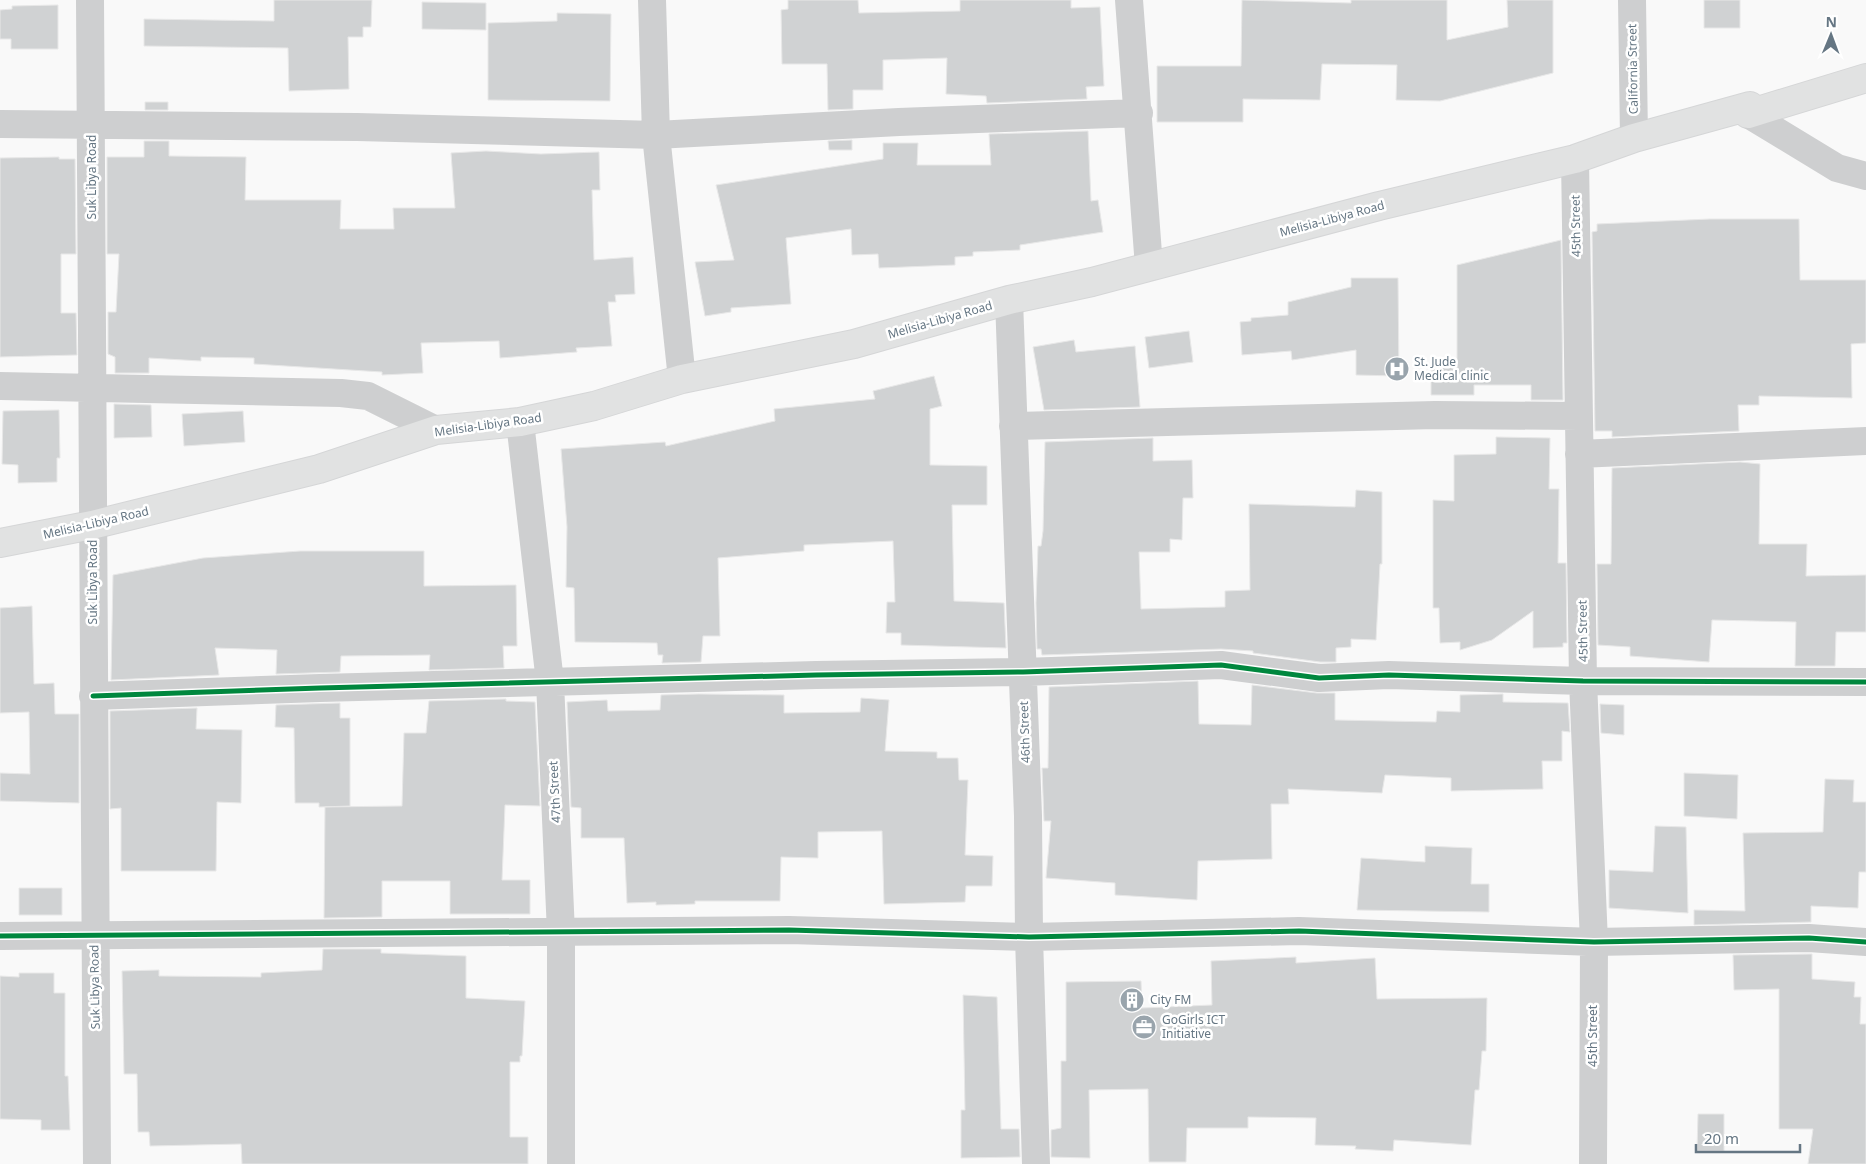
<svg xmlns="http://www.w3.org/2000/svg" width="1866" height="1164" font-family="'Noto Sans',sans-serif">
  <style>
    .building { fill: #d0d2d3; stroke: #e8e8e8 }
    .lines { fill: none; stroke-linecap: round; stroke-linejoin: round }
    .major-casing { stroke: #d5d6d7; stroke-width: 30 }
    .minor { stroke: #cecfd0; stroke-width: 28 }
    .major { stroke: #e1e2e2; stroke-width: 28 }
    .cycleway-casing { stroke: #fff; stroke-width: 8 }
    .cycleway { stroke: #00873e; stroke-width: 5 }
    .labels { text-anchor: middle; stroke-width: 5; stroke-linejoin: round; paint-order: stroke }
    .street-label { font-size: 12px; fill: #657683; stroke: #fff }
    .poi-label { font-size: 12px; fill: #657683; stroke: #fff; text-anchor: start }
  </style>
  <rect width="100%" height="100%" fill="#f9f9f9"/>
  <path class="building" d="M274 0H372L371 27H363V37H348L349 89 289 91 288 48 144 46V19L274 21Z
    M788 0H858L859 13 960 11V0H1071V8L1100 7 1104 86 1086 87 1087 99 987 103 986 96 946 94 947 58 883 60V90H853V109L828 110 827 64H782L781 10 788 9Z
    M1242 0 1351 3V0H1447V40L1508 27 1507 0H1553V73L1440 101 1396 100 1397 65 1322 64 1320 100 1243 99V122H1157V66H1241Z
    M1704 0H1740V28H1704Z
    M422 2 486 3V30L422 29Z
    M58 5V49H11V39H0V10L12 9V6Z
    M557 13 611 14 610 101 488 100V23L557 21Z
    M145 102H168V110H145Z
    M1088 131 1091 201 1098 200 1103 232 1020 245V250L973 252V256L955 257V265L879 268 878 254 852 255 851 229 786 238 791 304 731 308V312L705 316 695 262 734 260 716 185 883 159V143H918L917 165H991L989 134Z
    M852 140V150H829L828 141Z
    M144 141H169V156L246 157 245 200H341L340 229H394L393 208H455L451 153 486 151 541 154 599 152 600 190H592L594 260 633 257 635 294 615 295 616 302H608L612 346 576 348 577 352 500 358 499 341 421 343 423 373 382 375V372L254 364V358L201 357V361L149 358V373H115V357L108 354V312H116L119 254H107V157H144Z
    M59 157V159H75L76 254H61V313H76L77 355 0 357V158Z
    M1710 219H1799L1800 280H1866V343L1851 344 1852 398 1759 396V405H1738L1739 431 1612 437V431H1595L1592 232 1597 231V224Z
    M1561 240 1563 400H1531V385H1474V395H1431V364H1457V265Z
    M1351 278H1398L1399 376 1356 375V350L1292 360 1291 351 1242 355 1240 322 1251 321V318L1288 315V302L1351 287Z
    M1189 331 1193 362 1149 368 1145 337Z
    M1074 340 1076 352 1135 346 1140 407 1044 410 1033 347Z
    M934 376 942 406 930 409V465L987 466V505H952L954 601 1004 603 1006 648 901 645V633H886L887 602H895L893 541 804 545V551L718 558 720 636H703L701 662 662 663 663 655H658L657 643 575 642 574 588 566 587 567 527 561 449 665 442 666 446 775 421 774 409 875 399 873 391Z
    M114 404 151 405 152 437 114 438Z
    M59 410 60 458H57V482L18 483V465L2 464 3 411Z
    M243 411 245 442 184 446 182 414Z
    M1496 437 1550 438 1549 489H1559L1558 563H1566L1567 643H1563V647L1533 648V611L1492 640 1460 650V642L1440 643 1439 608H1433V500L1454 501V455L1496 454Z
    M1153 438V461L1192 460 1193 498H1183L1182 540 1170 539V552H1139L1141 609 1225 607V591L1250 590 1249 504 1355 507 1356 490 1382 492V564H1380L1376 640 1351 639V647L1336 648V662H1320L1253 653V651L1221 649 1042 655 1041 649H1037L1036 603 1038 546H1041L1043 531 1045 442Z
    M1740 462 1760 464 1759 544H1807L1806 576 1866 575V632H1836L1835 666H1795L1796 622 1712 620 1709 662 1630 656V647L1598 645 1597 564H1611L1612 468Z
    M300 551H424V586L516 585 517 646H503L504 668 429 670 430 655 341 656 340 672 276 674 277 650 215 648 219 675 111 680 113 575 203 558Z
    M32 606 34 684 54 683 55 714H79V803L0 801V773L30 774 29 712 0 713V608Z
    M1198 681 1199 724 1251 725 1252 685 1317 693H1335V720L1436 722 1437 711 1460 712V695L1503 694V702L1568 703 1570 732 1562 731V761H1542L1543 789 1451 791V778L1385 775 1382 793 1288 789 1289 804H1271L1272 859 1198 861 1197 900 1115 895V883L1046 878 1051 821H1044L1042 768H1048L1049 687Z
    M699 694 784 695V713L860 712 861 698 889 700 885 751 937 752V758H958L959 780H968L965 855 993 856 992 886H966L965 902 884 904 882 831 818 832V858L781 857 780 901H695V904L656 905V902L627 903 624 838H581V808L571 807 567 702 607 700 608 711 660 710 661 695Z
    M506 699V701L535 702 540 806 505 805 502 880H530V914H450V881H382V917L324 918 325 807 402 806 404 733H426L429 701Z
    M340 703V718H350V806L319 807V803H295L294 728 275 727 276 705Z
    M1600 704 1624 705V735L1601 733Z
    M197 708 196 729 242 730 241 803 217 802 216 871H121V808L110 809V711Z
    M1684 773 1738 775 1737 819 1684 816Z
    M1825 779 1854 780 1853 802H1866V872H1859L1858 908 1811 906V922L1694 925V910L1745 911 1743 833 1823 832Z
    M1655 826 1686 827 1688 913 1609 908V870L1653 872Z
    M1425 846 1472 848 1471 884H1489V912L1357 910 1361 858 1425 862Z
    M19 888H62V915H19Z
    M323 949H381V953L466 956V998L525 1001 522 1056H520V1062H510V1137H528V1164H242L241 1144 150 1146 149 1132H138L137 1074H124L122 971 159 970V976L261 977V973L322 970Z
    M1812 954V979L1855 982 1854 997H1861L1860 1024H1866V1164H1808L1813 1129H1779V989L1734 990 1733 955Z
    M1296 957V963L1375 958 1377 999 1487 998 1486 1051H1482L1479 1090H1475L1471 1145 1394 1140 1393 1151 1355 1149 1356 1146 1315 1145 1316 1118 1248 1117V1128H1187L1186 1162H1149L1148 1089 1089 1090 1090 1158 1051 1157V1130L1061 1128V1061H1066V982L1141 981 1142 1008 1212 1005 1211 961Z
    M19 973H54V993H65V1076H68L70 1130H41V1120L0 1119V976L19 977Z
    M963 995 997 997 1001 1129H1019L1020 1157 961 1158V1110H965Z
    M1698 1114H1724V1151H1697Z"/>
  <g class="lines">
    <defs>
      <path id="major" d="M0 543 92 525 319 469 436 430 520 422 594 406 682 379 854 344 1009 300 1092 282 1379 206 1575 159 1634 138 1750 106 1748 114 1866 78"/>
    </defs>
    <use href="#major" class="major-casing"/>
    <path class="minor" d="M90 0 97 1164
      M652 0 656 135 682 379
      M1129 0 1149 267
      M1632 0 1634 138
      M1748 114 1837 168 1866 176
      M0 124 357 127 656 135 899 122 1139 113
      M1575 159 1583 681 1594 942 1593 1164
      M1009 300 1028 816 1029 937 1036 1164
      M0 386 341 393 368 396 436 430
      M520 422 550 682 561 933V1164
      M1013 426 1435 415 1579 416
      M1579 454 1866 441
      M93 696 320 688 816 675 1023 672 1221 665 1319 678 1389 675 1583 681 1866 682
      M0 936 789 930 1029 937 1299 931 1594 942 1809 938 1866 942"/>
    <use href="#major" class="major"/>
    <defs>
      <path id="cycleway" d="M93 696 320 688 816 675 1023 672 1221 665 1319 678 1389 675 1583 681 1866 682
        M0 936 789 930 1029 937 1299 931 1594 942 1809 938 1866 942"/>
    </defs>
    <use href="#cycleway" class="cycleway-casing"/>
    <use href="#cycleway" class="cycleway"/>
  </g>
  <defs>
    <symbol id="hospital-disc" viewBox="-11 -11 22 22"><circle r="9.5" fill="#99a4ac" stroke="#fff"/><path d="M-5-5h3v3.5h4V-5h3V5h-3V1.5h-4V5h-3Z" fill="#fff"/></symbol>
    <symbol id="building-disc" viewBox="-11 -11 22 22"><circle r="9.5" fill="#99a4ac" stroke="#fff"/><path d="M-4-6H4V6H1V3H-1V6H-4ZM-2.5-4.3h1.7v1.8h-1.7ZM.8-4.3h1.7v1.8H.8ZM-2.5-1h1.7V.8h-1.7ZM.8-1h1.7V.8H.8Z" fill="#fff"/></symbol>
    <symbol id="office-disc" viewBox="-11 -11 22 22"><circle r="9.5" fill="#99a4ac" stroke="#fff"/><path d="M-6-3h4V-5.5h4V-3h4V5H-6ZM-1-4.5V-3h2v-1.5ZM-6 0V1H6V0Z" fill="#fff"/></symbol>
  </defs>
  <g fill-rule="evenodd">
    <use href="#hospital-disc" x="1383" y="355" width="28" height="28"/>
    <use href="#building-disc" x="1118" y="986" width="28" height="28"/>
    <use href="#office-disc" x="1130" y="1013" width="28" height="28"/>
  </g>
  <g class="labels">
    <g class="street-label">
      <text transform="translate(1633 69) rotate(-91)" y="4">California Street</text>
      <text transform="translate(92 177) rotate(-90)" y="4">Suk Libya Road</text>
      <text transform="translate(1332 219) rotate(-15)" y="4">Melisia-Libiya Road</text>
      <text transform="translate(1576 226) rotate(-91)" y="4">45th Street</text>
      <text transform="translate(940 320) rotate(-16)" y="4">Melisia-Libiya Road</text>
      <text transform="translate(488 425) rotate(-8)" y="4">Melisia-Libiya Road</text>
      <text transform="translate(96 523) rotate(-13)" y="4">Melisia-Libiya Road</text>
      <text transform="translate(93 582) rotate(-90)" y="4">Suk Libya Road</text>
      <text transform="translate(1583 631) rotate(-91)" y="4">45th Street</text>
      <text transform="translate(1025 732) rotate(-92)" y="4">46th Street</text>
      <text transform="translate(555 792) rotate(-93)" y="4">47th Street</text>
      <text transform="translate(95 987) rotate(-91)" y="4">Suk Libya Road</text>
      <text transform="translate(1593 1036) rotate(-90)" y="4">45th Street</text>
    </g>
    <g class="poi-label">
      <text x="1414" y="366">St. Jude<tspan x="1414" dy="14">Medical clinic</tspan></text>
      <text x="1150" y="1004">City FM</text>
      <text x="1162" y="1024">GoGirls ICT<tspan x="1162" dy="14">Initiative</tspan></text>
    </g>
  </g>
  <g transform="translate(1831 35) rotate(1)" stroke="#ffffff" stroke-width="4" paint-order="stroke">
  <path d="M0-4L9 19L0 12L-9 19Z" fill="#657683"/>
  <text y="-8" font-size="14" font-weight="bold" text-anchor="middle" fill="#657683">N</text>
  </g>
  <path d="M1696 1144v8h104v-8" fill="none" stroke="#657683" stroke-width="2.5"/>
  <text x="1704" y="1144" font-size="15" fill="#657683" stroke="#ffffff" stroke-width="4" paint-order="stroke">20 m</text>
</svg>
